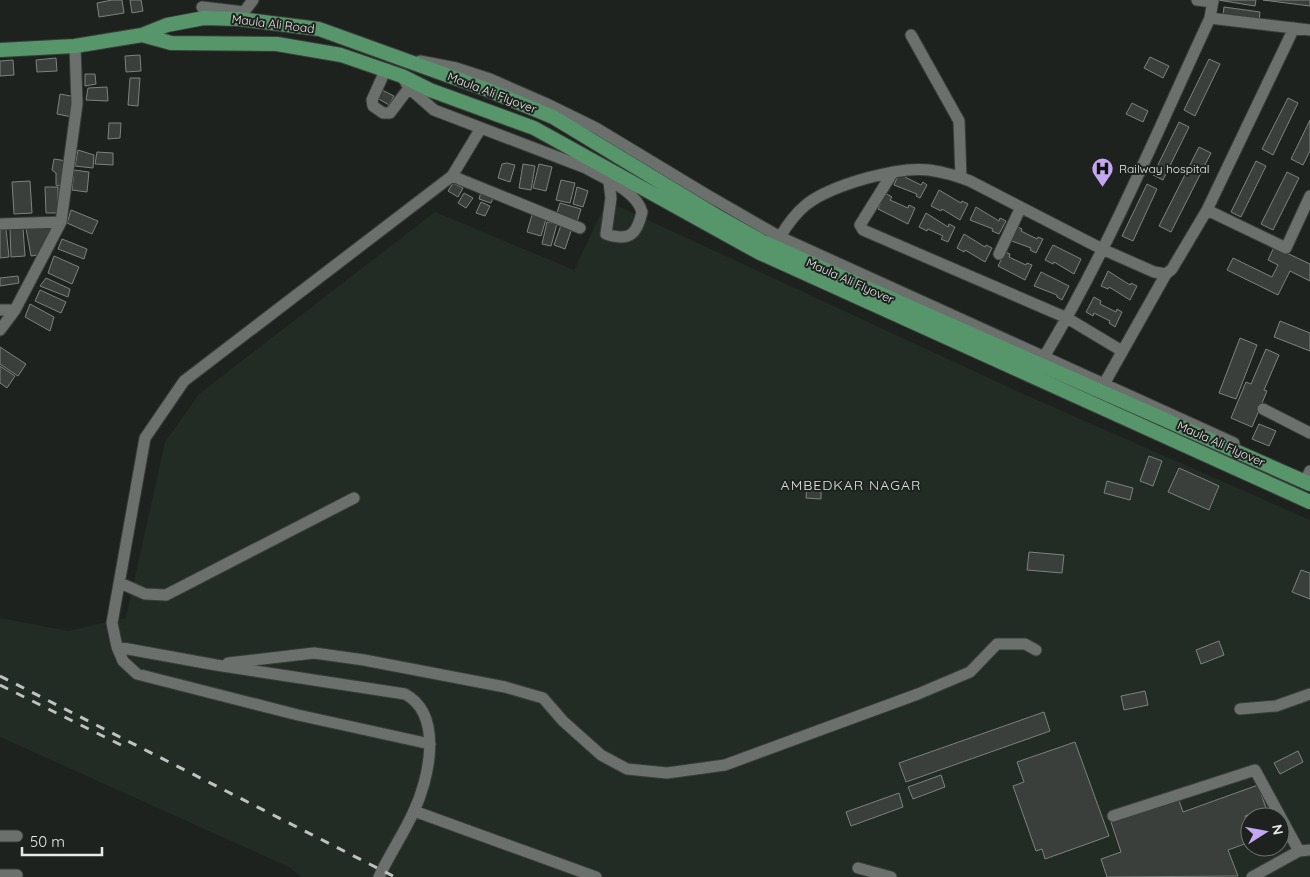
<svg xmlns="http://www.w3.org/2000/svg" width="1310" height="877" font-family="Quicksand,sans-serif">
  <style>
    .built { fill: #222c24; fill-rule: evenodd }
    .building { fill: #3a3f3b; stroke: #7c827d }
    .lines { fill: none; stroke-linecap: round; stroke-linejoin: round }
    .minor-casing { stroke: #393d3a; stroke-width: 13 }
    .major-casing { stroke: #393d3a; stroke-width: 16 }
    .minor { stroke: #6b706c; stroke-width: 11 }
    .major { stroke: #57956b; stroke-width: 14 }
    .rail { stroke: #bfc2c0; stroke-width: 3; stroke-dasharray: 9 9; stroke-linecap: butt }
    .labels { text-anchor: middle; stroke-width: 4; stroke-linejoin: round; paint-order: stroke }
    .street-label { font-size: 12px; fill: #e7eae8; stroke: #1e221f }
    .poi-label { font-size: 12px; fill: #e7eae8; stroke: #1e221f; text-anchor: start }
    .neighbourhood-label { font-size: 14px; letter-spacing: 1px; fill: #dde3de; stroke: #1e221f }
  </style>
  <rect width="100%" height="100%" fill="#1e221f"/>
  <path class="built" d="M607 201 1021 393 1310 520V877H301L289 867 0 737V618L68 631 126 618 165 442 199 394 435 212 574 270ZM1250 817H1280V847H1250Z"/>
  <path class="building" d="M112 0H122L124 13 99 17 97 3Z
    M130 0H141L143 11 132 13Z
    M1218 0H1256L1255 6Z
    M1263 0H1310V6Z
    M1224 7 1260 12 1259 21 1223 16Z
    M140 55 141 71 126 72 125 56Z
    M1150 57 1169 66 1163 78 1144 68Z
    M56 58 57 71 37 72 36 60Z
    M1209 59 1220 64 1195 116 1184 110Z
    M13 60 14 75 0 76V61Z
    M85 74H95L96 84 85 86Z
    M130 78H140L138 106 128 105Z
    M107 87 108 101 86 100 88 88Z
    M382 90 394 96 389 105 377 98Z
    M60 94 76 97 72 117 57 114Z
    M1288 98 1298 103 1273 155 1262 149Z
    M1132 103 1148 111 1143 122 1126 114Z
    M1310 120V151L1303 165 1291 159Z
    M1179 122 1189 127 1163 180 1153 175Z
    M109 123H121L120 138 108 139Z
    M1199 147 1211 153 1171 232 1159 226Z
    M78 150 94 155 93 168 75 166Z
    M97 152 113 153V165L95 164Z
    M54 159 67 161 60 186 56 185V173L52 170Z
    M1256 161 1266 166 1241 217 1231 212Z
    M507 163 515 165 510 182 498 178 502 164Z
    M523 164 535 166 531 190 519 188Z
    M539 164 552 167 546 191 533 188Z
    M74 170 89 172 87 192 72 190Z
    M900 171 906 174 905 177 921 185 923 182 927 185 920 198 916 196 917 194 894 185Z
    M1287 172 1299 178 1273 230 1261 224Z
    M561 180 575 183 570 203 556 200Z
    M30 181 32 213 14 214 12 182Z
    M453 183 463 188 458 197 448 191Z
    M1147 184 1157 189 1133 241 1122 236Z
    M45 187H58V213H46Z
    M577 187 588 191 583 207 573 204Z
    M939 190 961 203 962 201 968 204 960 220 942 209 941 211 931 206Z
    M481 192 494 196 491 203 479 199Z
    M464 193 473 198 466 208 458 203Z
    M885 193 892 197 890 200 908 208 909 205 915 208 908 224 878 209Z
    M481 202 490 206 485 216 476 213Z
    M560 203 581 209 577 222 556 216Z
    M976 207 999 221 1000 218 1006 221 999 234 992 231 993 229 970 220Z
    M71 210 98 221 92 234 67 223Z
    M926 213 948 227 949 224 955 227 948 242 941 239 943 236 928 229 927 231 919 227Z
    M532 215 546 219 541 236 527 232Z
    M547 222 557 224 551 246 542 244Z
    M561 225 572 228 565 249 554 245Z
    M1016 226 1022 229 1021 231 1037 239 1038 237 1043 239 1036 253 1030 250 1031 248 1009 240Z
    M53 227 38 255 31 256 26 228Z
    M23 228 25 256 11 257 10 229Z
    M6 229 9 257 0 258V230Z
    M964 234 985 247 986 245 992 248 985 262 965 250 964 252 957 248Z
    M62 239 87 249 84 259 58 249Z
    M1053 245 1081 259 1074 274 1054 262 1053 264 1045 260Z
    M1274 247 1310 264V281L1290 271 1278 295 1227 270 1233 258 1272 277 1278 265 1268 260Z
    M1005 252 1010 254 1009 257 1026 265 1027 263 1032 265 1025 280 998 266Z
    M54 256 79 267 72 284 48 273Z
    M1108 271 1130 285 1131 283 1137 286 1130 300 1109 287 1108 289 1101 286Z
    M1041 272 1069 286 1062 300 1057 297V295L1034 286Z
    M18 276 19 283 0 286V278Z
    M46 278 70 289 68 297 40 286Z
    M40 290 66 302 61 313 35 301Z
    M1094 297 1101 301 1100 304 1116 312 1117 309 1122 312 1115 327 1109 323 1110 321 1094 313 1093 316 1086 312Z
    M30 304 54 317 50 331 25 317Z
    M1280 321 1310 333V351L1274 337Z
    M1240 338 1257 345 1236 399 1219 393Z
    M0 347 26 364 18 376 0 364Z
    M1266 349 1279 355 1264 390 1267 391 1252 427 1231 418 1246 382 1251 384Z
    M0 366 15 376 7 388 0 383Z
    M1259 424 1276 431 1269 446 1252 439Z
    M1149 456 1162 461 1153 486 1140 481Z
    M1179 468 1219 486 1209 510 1168 492Z
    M1107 481 1133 488 1130 500 1104 493Z
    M807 486 821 487V499L806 498Z
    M1029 552 1064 555 1062 573 1027 570Z
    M1301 570 1310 573V599L1292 592Z
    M1219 641 1224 655 1201 664 1196 650Z
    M1145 691 1148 705 1124 710 1121 696Z
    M1044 712 1050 731 906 782 899 763Z
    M1075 742 1109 836 1045 859 1042 849 1036 851 1013 786 1024 782 1017 762Z
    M1298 751 1303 762 1280 774 1274 763Z
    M941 775 945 787 913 799 908 787Z
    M1258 785 1266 808 1245 816 1250 832V842L1228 850 1238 876 1107 877 1101 859 1121 852 1111 822 1178 798 1183 812Z
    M899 793 903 807 851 826 846 812Z"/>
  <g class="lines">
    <defs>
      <path id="minor" d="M1197 0 1213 2
        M202 7 244 12
        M240 17 253 0
        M1210 18 1310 30
        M911 35 959 121 961 178
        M420 61 456 68 490 79 547 104 596 128 707 195 780 237 1234 443
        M385 71 372 100 373 106 383 113H390L409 88
        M402 76 409 88 434 110 586 168C604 179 636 190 642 212 637 234 630 242 606 234L611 198 609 182
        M893 172 860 225 863 230 1067 318 1122 351
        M452 176 580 228
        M1207 210 1286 248 1310 196
        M0 224 61 222
        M780 237C787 225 797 212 807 204 832 185 898 166 929 170 943 172 957 176 970 181L1102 249 1154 272 1166 274 1172 269 1207 210 1294 28
        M999 254 1020 209
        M0 310H15
        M0 330 15 310 61 222 77 104 75 46
        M1044 357C1108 250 1157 132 1210 18L1213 0
        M1104 384 1166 274
        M1263 409 1310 433
        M1307 477 1310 471
        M120 583 145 594 166 595 354 498
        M117 647 123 661 137 674 298 715 430 744
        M228 663 314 653 364 660 505 687 543 698 563 721 601 755 627 769 667 773 725 765 918 694 970 672 997 644H1025L1036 650
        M1240 709 1276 706 1310 694
        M414 811 596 877
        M1113 816 1255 770 1299 851
        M0 836H17
        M858 868 891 877
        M0 875H17
        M379 877C389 855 403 835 413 813 429 780 444 715 405 694L216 665 117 647 112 623 145 438 184 381 452 176 481 128
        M1252 877 1299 851 1310 850"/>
      <path id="major" d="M142 35 171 43 277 44 341 55 402 76 430 90 534 128 758 252 1310 502
        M0 50 75 46 142 35 167 25 204 18 239 19 319 29 488 90 553 117 715 215 763 242 1310 484"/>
    </defs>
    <use href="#minor" class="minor-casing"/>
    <use href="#major" class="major-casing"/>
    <use href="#minor" class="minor"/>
    <use href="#major" class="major"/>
    <path class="rail" d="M0 676 395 877
      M0 685 121 745"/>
  </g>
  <defs>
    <symbol id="hospital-pin" viewBox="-11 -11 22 30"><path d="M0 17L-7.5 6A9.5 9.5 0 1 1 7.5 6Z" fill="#c4a7f1" stroke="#1e221f"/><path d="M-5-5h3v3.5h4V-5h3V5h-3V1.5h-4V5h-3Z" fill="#111"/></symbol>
  </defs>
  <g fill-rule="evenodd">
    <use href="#hospital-pin" x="1090" y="156" width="25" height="34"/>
  </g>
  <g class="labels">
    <g class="street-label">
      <text transform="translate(273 24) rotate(7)" y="4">Maula Ali Road</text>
      <text transform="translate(492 93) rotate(21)" y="4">Maula Ali Flyover</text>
      <text transform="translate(850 281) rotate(24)" y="4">Maula Ali Flyover</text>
      <text transform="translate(1221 444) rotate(24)" y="4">Maula Ali Flyover</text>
    </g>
    <g class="poi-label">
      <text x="1119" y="173">Railway hospital</text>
    </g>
    <g class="neighbourhood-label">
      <text x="851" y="490">AMBEDKAR NAGAR</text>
    </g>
  </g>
  <g transform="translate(1265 832) rotate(79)"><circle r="24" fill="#1e221f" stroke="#6e726f"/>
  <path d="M0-4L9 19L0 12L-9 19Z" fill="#c4a7f1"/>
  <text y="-8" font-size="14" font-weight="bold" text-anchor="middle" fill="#e7eae8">N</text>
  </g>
  <path d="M22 847v8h80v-8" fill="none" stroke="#e7eae8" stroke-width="2.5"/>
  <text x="30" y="847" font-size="15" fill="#e7eae8" stroke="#1e221f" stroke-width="4" paint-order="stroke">50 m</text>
</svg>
